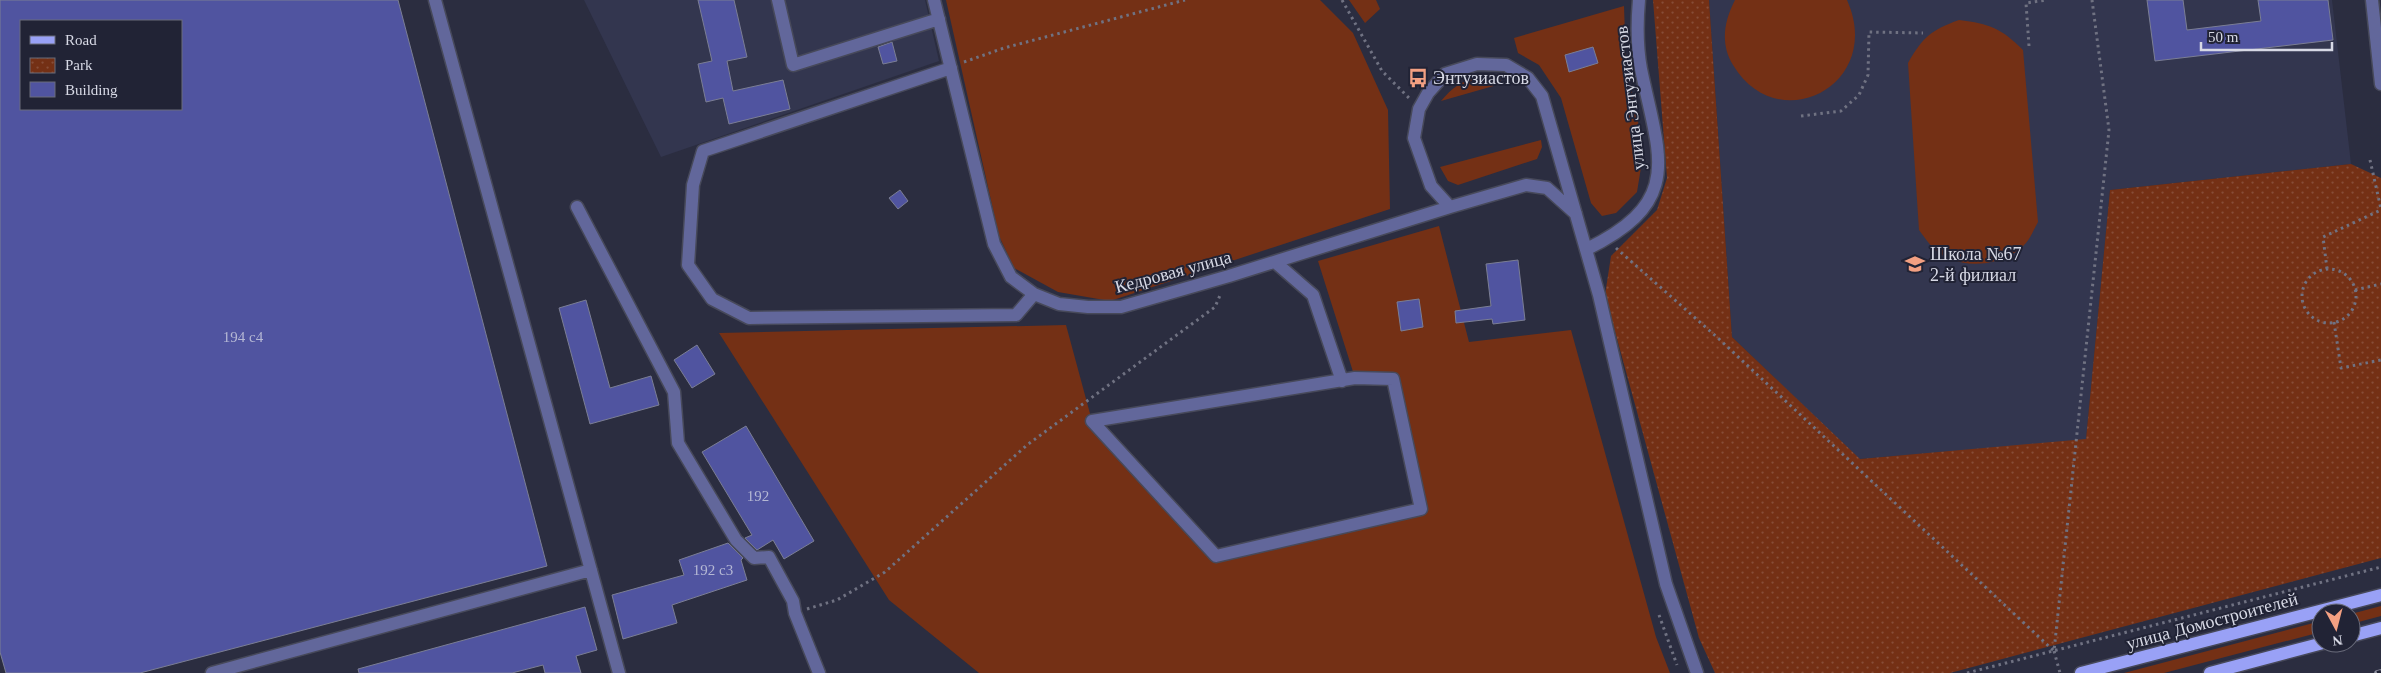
<svg xmlns="http://www.w3.org/2000/svg" width="2381" height="673" font-family="Georgia,serif">
  <style>
    .built { fill: #33364f }
    .grass { fill: #743015 }
    .park { fill: url(#park-dots) }
    .building { fill: #5054a0; stroke: #7b7e94; fill-rule: evenodd }
    .lines { fill: none; stroke-linecap: round; stroke-linejoin: round }
    .minor-casing { stroke: #47495a; stroke-width: 15 }
    .major-casing { stroke: #47495a; stroke-width: 15 }
    .path { stroke: #707282; stroke-width: 3; stroke-dasharray: 2.5 4; stroke-linecap: butt }
    .minor { stroke: #62679b; stroke-width: 12 }
    .major { stroke: #99a1f6; stroke-width: 12 }
    .rail-casing { stroke: #9193a2; stroke-width: 5.5 }
    .rail { stroke: #212335; stroke-width: 4; stroke-dasharray: 11; stroke-linecap: butt }
    .labels { text-anchor: middle; stroke-width: 4; stroke-linejoin: round; paint-order: stroke }
    .number-label { font-size: 15px; fill: #b5b8d4 }
    .poi-label { font-size: 18px; fill: #d7d9e5; stroke: #212335; text-anchor: start }
    .street-label { font-size: 18px; fill: #d7d9e5; stroke: #212335 }
  </style>
  <defs>
    <pattern id="park-dots" width="8" height="8" patternUnits="userSpaceOnUse" patternTransform="scale(1.25)"><rect width="8" height="8" fill="#743015"/><path d="M2 2h.1M6 6h.1" fill="none" stroke="#874d37" stroke-width="1.8" stroke-linecap="round"/></pattern>
  </defs>
  <rect width="100%" height="100%" fill="#2b2d40"/>
  <path class="built" d="M584 0H925L939 61 661 157Z
    M1709 0H2332L2351 164 2110 190 2086 440 1859 459 1732 337Z"/>
  <path class="grass" d="M946 0H1320L1353 33 1388 110 1390 209 1110 301 1058 292 1014 268 999 236Z
    M1349 0H1376L1380 9 1365 23Z
    M1735 0H1847C1885 85 1778 140 1733 65 1720 44 1724 21 1735 0Z
    M1624 6 1626 66 1644 149 1637 192 1616 213 1602 216 1591 203 1561 98 1539 65 1518 53 1514 38Z
    M1959 20C1990 24 2001 28 2023 50L2038 222C2034 229 2031 237 2026 243 2009 263 1974 269 1950 259 1936 254 1927 241 1919 230L1908 63C1923 37 1931 30 1959 20Z
    M1478 77H1495L1504 83 1441 101C1452 88 1461 81 1478 77Z
    M1541 140 1542 147 1537 159 1458 185 1448 181 1440 167Z
    M1439 226 1469 342 1571 330 1656 637 1670 673H979L889 600 719 333 1066 325 1092 421 1217 556 1421 509 1393 379 1355 378 1318 261Z
    M2381 606V616L2351 624V614Z
    M2321 621V632L2164 673H2124Z"/>
  <path class="park" d="M1653 0H1709L1732 337 1860 459 2086 439 2110 190 2351 164 2381 178V558L1950 673H1715L1699 638 1605 295 1611 256 1657 210 1667 178Z"/>
  <path class="building" d="M0 0H398L547 566 140 673H6L0 652ZM21 21H181V109H21Z
    M698 0H734L747 57 727 61 733 91 783 80 790 109 729 124 723 98 706 102 698 64 712 61Z
    M2147 0H2183L2187 30 2261 21 2258 0H2328L2333 40 2155 61Z
    M892 42 897 61 883 64 878 47Z
    M1593 47 1598 63 1569 72 1565 55Z
    M900 190 908 201 898 209 889 198Z
    M1518 260 1525 320 1493 324 1492 319 1456 323 1455 311 1491 306 1486 264Z
    M1419 299 1423 327 1401 331 1397 302Z
    M586 300 610 388 651 376 659 405 590 424 559 308Z
    M697 345 715 374 692 388 674 360Z
    M746 426 814 541 784 559 773 540 757 550 745 538 752 535 702 452Z
    M728 543 743 558 741 560 747 580 672 605 677 623 623 639 612 595 684 575 679 560Z
    M585 607 597 650 576 656 581 673H545L543 665 512 673H359L358 669Z"/>
  <g class="lines">
    <defs>
      <path id="minor" d="M435 0 619 673
        M778 0 793 65 939 19
        M934 0 994 244 1011 277 1034 294 1059 304 1088 307H1121L1229 276 1450 207
        M2372 0 2381 84
        M951 68 703 151 693 185 688 265 712 299 749 318 1016 315 1034 294
        M577 207 674 392 678 443 736 540 754 558 769 557 793 601 795 613 819 673
        M1576 214 1547 188 1526 185 1450 207 1431 186 1414 138 1419 109 1428 93 1445 74 1477 64 1506 65 1528 78 1542 96 1599 295 1666 584 1697 673
        M1587 249C1685 201 1659 157 1641 69 1637 47 1637 22 1639 0
        M1275 262 1313 295 1342 381
        M1355 378 1393 379 1421 509 1216 556 1092 421Z
        M212 673 591 570"/>
      <path id="major" d="M2351 636 2381 628
        M2081 673 2381 595
        M2210 673 2323 643"/>
    </defs>
    <use href="#minor" class="minor-casing"/>
    <use href="#major" class="major-casing"/>
    <path class="path" d="M1342 0 1382 71 1410 99
      M2029 46 2026 3 2047 0
      M964 62 1004 48 1185 0
      M1801 116 1841 111 1859 95 1868 75 1869 32 1923 33
      M2370 160 2381 209
      M1616 248 1719 339 2054 651 2109 130 2092 0
      M2327 269 2323 237 2381 210
      M2302 296a27 27 0 1 1 54 0a27 27 0 1 1-54 0Z
      M2355 290 2381 284
      M2334 322 2341 368 2381 360
      M807 609 837 600 885 572 1027 445 1215 307 1221 293
      M1659 615 1677 665
      M2054 651 2060 673
      M1967 673 2381 567"/>
    <use href="#minor" class="minor"/>
    <use href="#major" class="major"/>
    <defs>
      <path id="rail" d="M2377 673 2381 672"/>
    </defs>
    <use href="#rail" class="rail-casing"/>
    <use href="#rail" class="rail"/>
  </g>
  <defs>
    <symbol id="bus-bare" viewBox="-9 -9 18 18"><path d="M-5-6H5V4H4V6H2V4H-2V6H-4V4H-5ZM-3.5-4V0h7V-4ZM-3.5 1.2v1.5H-2V1.2ZM2 1.2v1.5H3.5V1.2Z" fill="#f3a082" stroke="#212335" stroke-width="2.5" paint-order="stroke"/></symbol>
    <symbol id="school-bare" viewBox="-9 -9 18 18"><path d="M0-5L7-2L0 1L-7-2ZM-4 1L0 2.5L4 1V4Q0 6-4 4Z" fill="#f3a082" stroke="#212335" stroke-width="2.5" paint-order="stroke"/></symbol>
  </defs>
  <g fill-rule="evenodd">
    <use href="#bus-bare" x="1404" y="64" width="28" height="28"/>
    <use href="#school-bare" x="1901" y="250" width="28" height="28"/>
  </g>
  <g class="labels">
    <g class="number-label">
      <text x="243" y="342">194 с4</text>
      <text x="758" y="501">192</text>
      <text x="713" y="575">192 с3</text>
    </g>
    <g class="poi-label">
      <text x="1433" y="84">Энтузиастов</text>
      <text x="1930" y="260">Школа №67<tspan x="1930" dy="21">2-й филиал</tspan></text>
    </g>
    <g class="street-label">
      <text transform="translate(1630 98) rotate(-97)" y="6">улица Энтузиастов</text>
      <text transform="translate(1173 272) rotate(-15)" y="6">Кедровая улица</text>
      <text transform="translate(2212 621) rotate(-15)" y="6">улица Домостроителей</text>
    </g>
  </g>
  <rect x="20" y="20" width="162" height="90" fill="#212335" stroke="#6a6c7b"/>
  <rect x="30" y="36" width="25" height="8" fill="#99a1f6" stroke="#6a6c7b"/>
  <text x="65" y="45" font-size="15" fill="#d7d9e5">Road</text>
  <rect x="30" y="58" width="25" height="15" fill="url(#park-dots)" stroke="#6a6c7b"/>
  <text x="65" y="70" font-size="15" fill="#d7d9e5">Park</text>
  <rect x="30" y="82" width="25" height="15" fill="#5054a0" stroke="#6a6c7b"/>
  <text x="65" y="95" font-size="15" fill="#d7d9e5">Building</text>
  <g transform="translate(2336 628) rotate(173)"><circle r="24" fill="#212335" stroke="#6a6c7b"/>
  <path d="M0-4L9 19L0 12L-9 19Z" fill="#f3a082"/>
  <text y="-8" font-size="14" font-weight="bold" text-anchor="middle" fill="#d7d9e5">N</text>
  </g>
  <path d="M2201 42v8h131v-8" fill="none" stroke="#d7d9e5" stroke-width="2.5"/>
  <text x="2208" y="42" font-size="15" fill="#d7d9e5" stroke="#212335" stroke-width="4" paint-order="stroke">50 m</text>
</svg>
